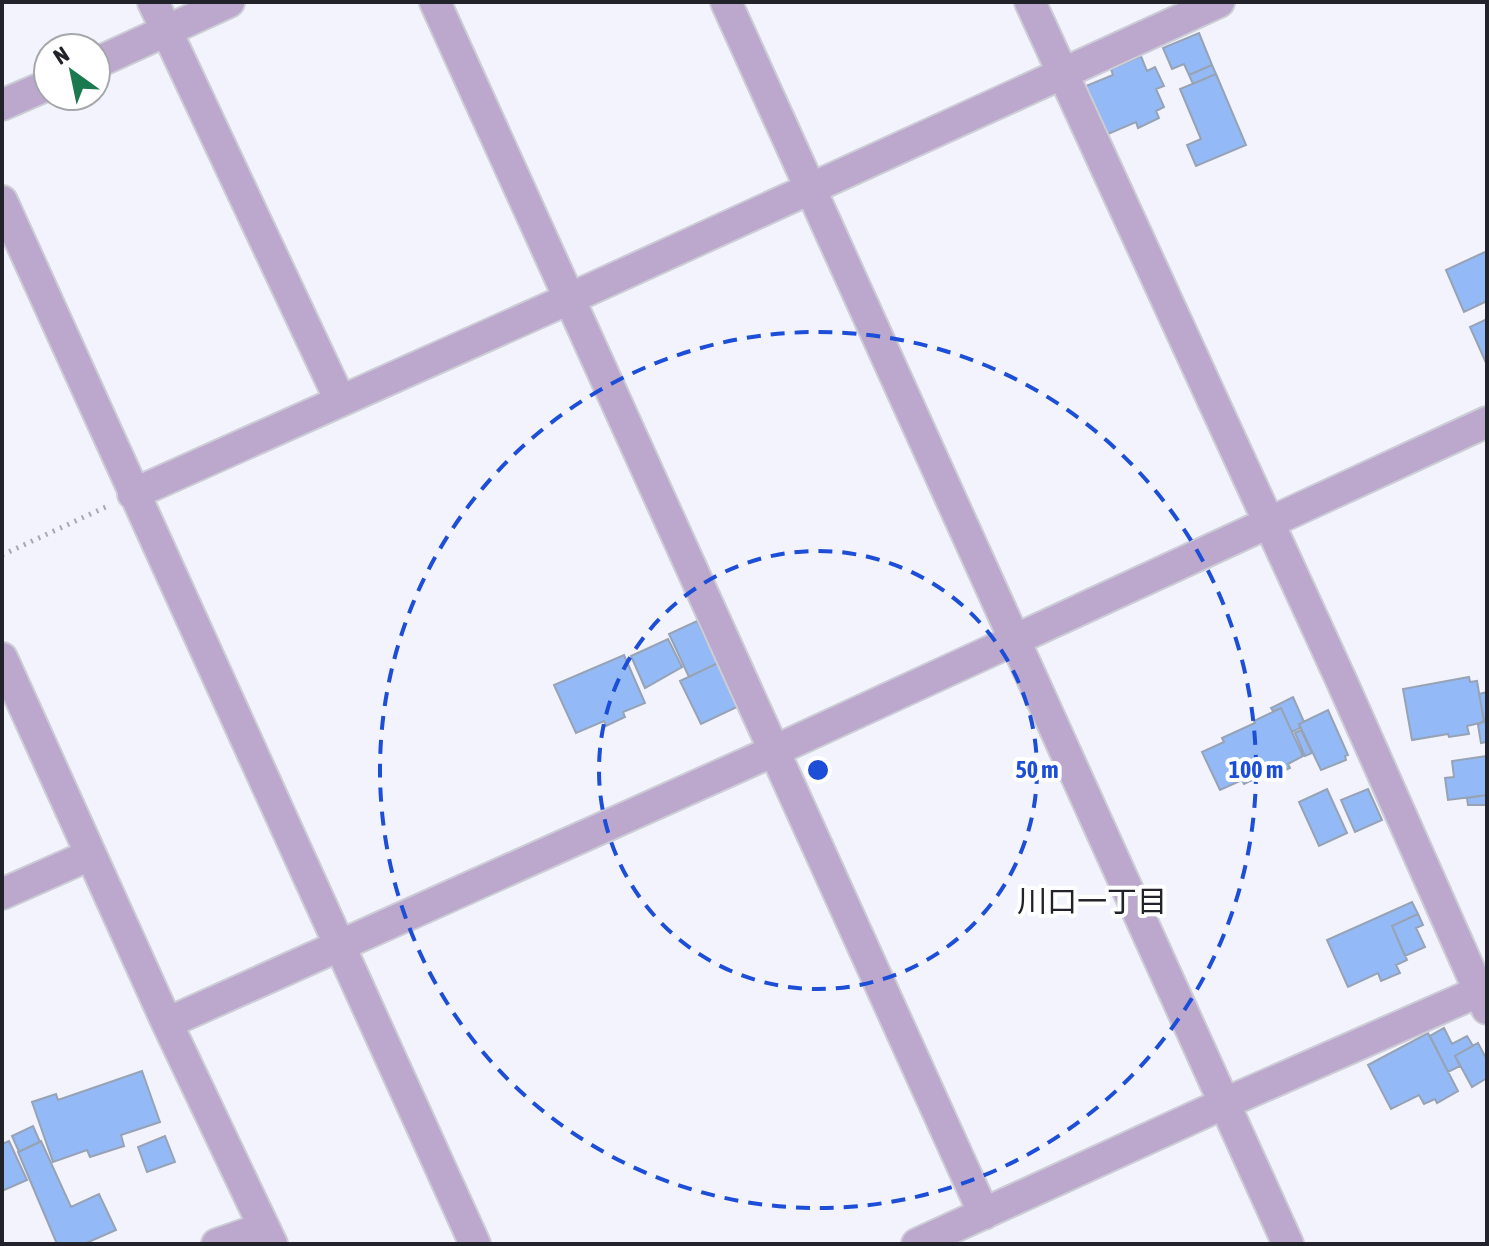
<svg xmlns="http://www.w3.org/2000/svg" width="1489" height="1246" font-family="'Asap Condensed','Noto Sans JP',sans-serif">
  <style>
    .building { fill: #93baf6; stroke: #97a3b5; stroke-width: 2 }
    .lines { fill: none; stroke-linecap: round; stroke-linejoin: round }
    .minor-casing { stroke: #cccdd6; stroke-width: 34 }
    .path { stroke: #a7a8b0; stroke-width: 5; stroke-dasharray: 2 6; stroke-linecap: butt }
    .minor { stroke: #bba8cc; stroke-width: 30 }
    .ring { fill: none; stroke: #1d4ed8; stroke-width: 4; stroke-dasharray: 14 10 }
    .labels { text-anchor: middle; stroke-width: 8; stroke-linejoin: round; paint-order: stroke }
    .neighbourhood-label { font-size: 30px; fill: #21222a; stroke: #fff }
    .centre { fill: #1d4ed8; stroke: #fff; stroke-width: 4 }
    .ring-label { font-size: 24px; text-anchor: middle; font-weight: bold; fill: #1d4ed8; stroke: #fff; stroke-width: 8; stroke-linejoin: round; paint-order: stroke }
  </style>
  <rect width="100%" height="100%" fill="#f2f3fc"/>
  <path class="building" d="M1199 33 1212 65 1189 75 1184 64 1172 69 1163 48Z
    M1141 56 1147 71 1155 67 1164 86 1156 89 1164 107 1156 111 1159 118 1138 128 1136 122 1108 134 1086 86 1113 75 1111 69Z
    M1212 65 1216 74 1193 84 1189 75Z
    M1216 74 1246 145 1196 166 1187 145 1201 139 1180 89Z
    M1487 251V301L1464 312 1446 270Z
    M1487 319V365L1470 327Z
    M697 621 718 663 689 677 669 634Z
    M668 639 682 667 645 688 631 656Z
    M624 655 645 703 623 712 625 717 606 726 604 721 576 733 554 685Z
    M720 662 741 705 701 724 680 681Z
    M1469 677 1470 682 1477 681 1484 722 1467 726 1469 734 1449 737 1448 734 1412 740 1403 689Z
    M1487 692V720H1484L1479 694Z
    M1293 697 1304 722 1299 724 1300 728 1292 732 1281 708 1273 711 1271 708Z
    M1281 708 1303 756 1288 764 1290 768 1276 774 1274 770 1244 784 1242 780 1220 790 1202 752 1224 742 1222 738 1255 723 1254 721Z
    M1328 710 1348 755 1345 756 1346 760 1321 770 1299 724Z
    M1484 720H1487V742L1481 743 1478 725Z
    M1301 730 1312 753 1305 756 1295 733Z
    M1487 756V795L1448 800 1445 778 1454 777 1452 761Z
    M1327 789 1347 833 1319 846 1299 802Z
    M1368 789 1382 820 1355 832 1341 800Z
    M1487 795V805H1468L1467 798Z
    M1412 902 1418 914 1392 926 1407 960 1396 965 1400 973 1381 981 1378 973 1348 987 1327 940Z
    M1418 914 1423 925 1416 928 1425 947 1405 956 1392 926Z
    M1444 1028 1452 1044 1467 1036 1473 1046 1455 1056 1460 1066 1448 1072 1430 1036Z
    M1428 1033 1458 1091 1437 1103 1435 1099 1424 1104 1419 1095 1391 1109 1368 1065Z
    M1478 1043 1487 1060V1078L1472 1087 1455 1056Z
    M142 1071 160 1122 121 1135 124 1146 90 1157 87 1150 53 1162 32 1102 56 1094 58 1100Z
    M33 1126 40 1142 19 1152 12 1136Z
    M165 1136 175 1162 147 1172 138 1147Z
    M9 1141 27 1180 2 1191V1144Z
    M41 1141 71 1207 99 1194 116 1230 84 1244H57L18 1152Z"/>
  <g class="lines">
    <defs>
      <path id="minor" d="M153 2 340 400
        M435 2 984 1214
        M726 2 1288 1244
        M1030 2 1342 682 1487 1009
        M96 63 229 2
        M2 105 48 85
        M2 201 475 1244
        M133 494 571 298 1219 2
        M2 658 167 1023 272 1244
        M2 894 90 855
        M167 1023 776 750 1487 422
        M217 1244 263 1228
        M917 1244 1223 1104 1487 988"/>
    </defs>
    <use href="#minor" class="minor-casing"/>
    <path class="path" d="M2 555 110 505"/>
    <use href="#minor" class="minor"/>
  </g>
  <g class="ring">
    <circle cx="818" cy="770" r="219"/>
    <circle cx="818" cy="770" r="438"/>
  </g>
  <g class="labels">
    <g class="neighbourhood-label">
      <text x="1092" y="912">川口一丁目</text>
    </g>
  </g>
  <circle cx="818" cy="770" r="12" class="centre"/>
  <g class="ring-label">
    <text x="1037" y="778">50 m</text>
    <text x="1256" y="778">100 m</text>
  </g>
  <rect width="1489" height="1246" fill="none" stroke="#21222a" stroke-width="8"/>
  <g transform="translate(72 72) rotate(327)"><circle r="38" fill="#ffffff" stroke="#a6a7aa" stroke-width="2"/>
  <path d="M0-6L14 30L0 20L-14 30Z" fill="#1b7950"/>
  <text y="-12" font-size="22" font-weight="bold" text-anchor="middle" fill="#21222a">N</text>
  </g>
</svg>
